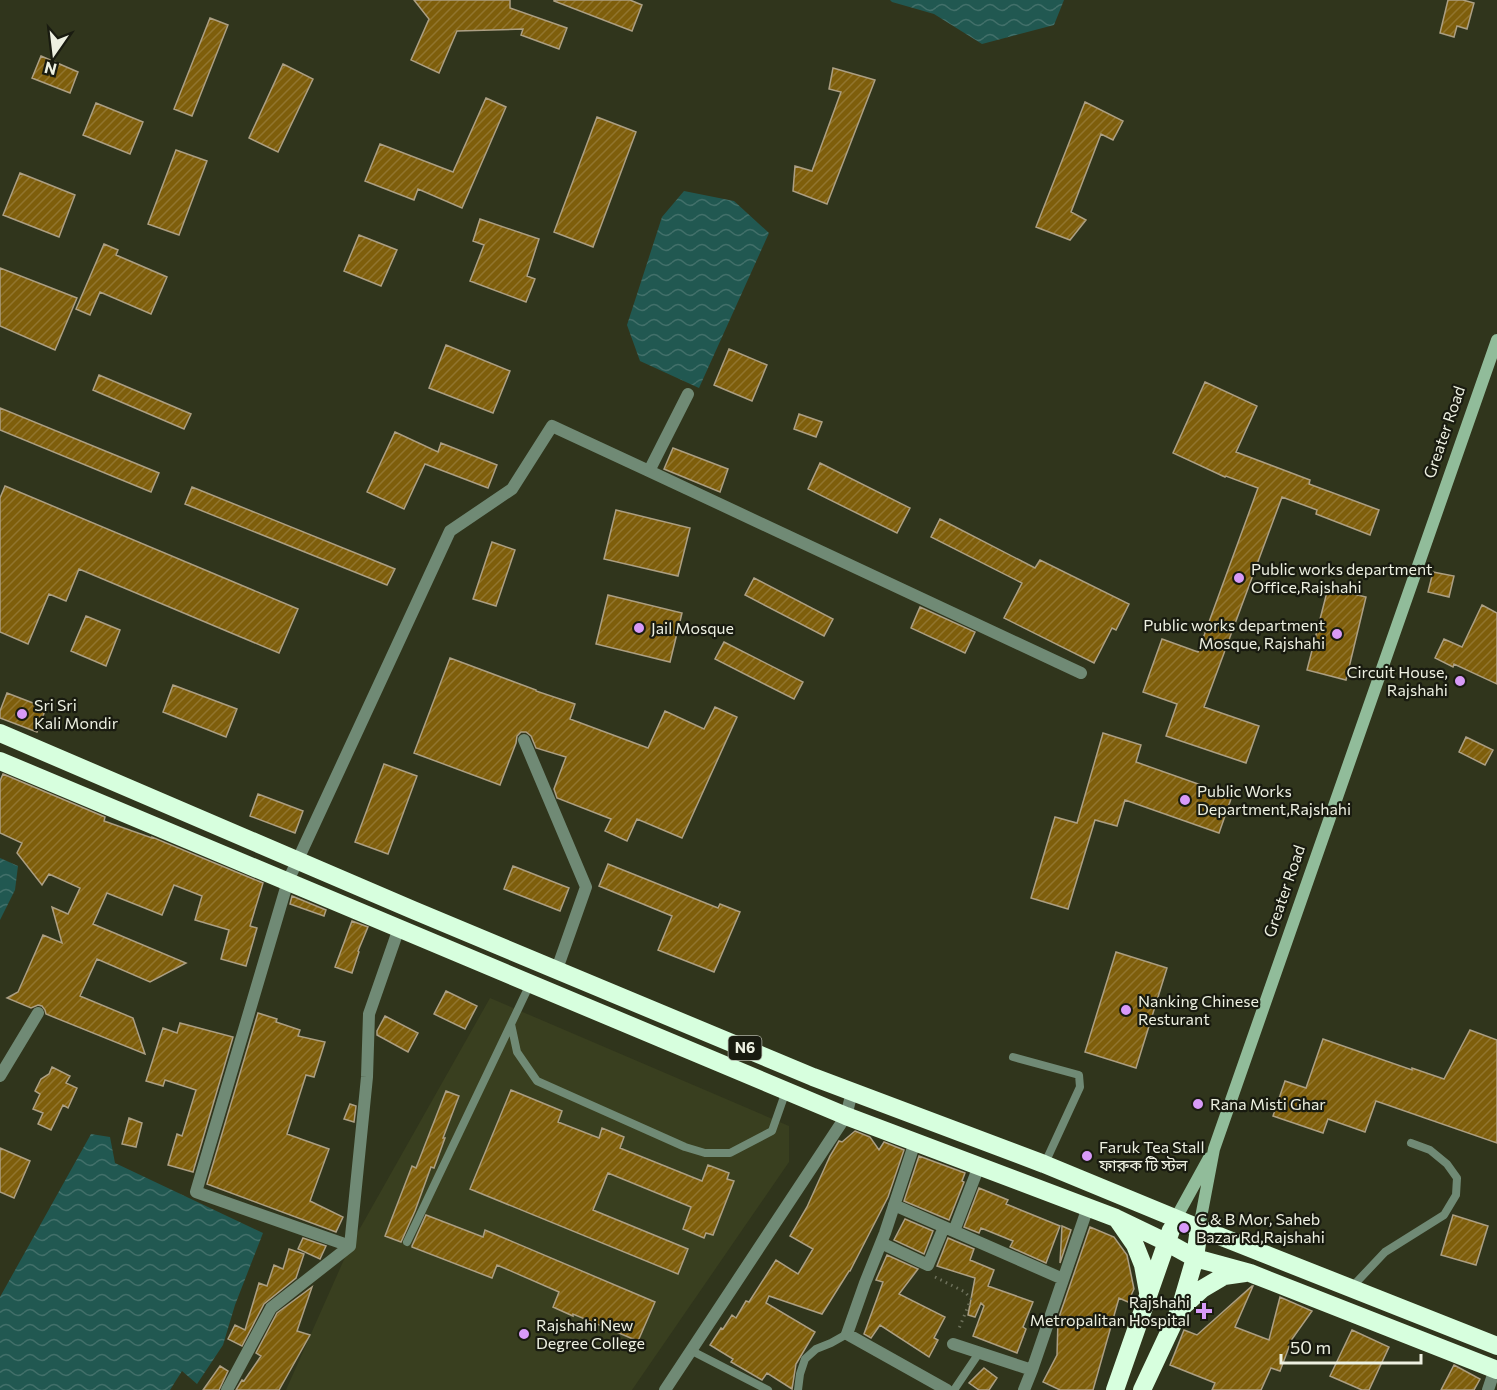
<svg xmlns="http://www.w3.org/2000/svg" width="1497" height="1390" font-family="Commissioner,'Noto Sans Bengali',sans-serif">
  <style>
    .built { fill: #393f1f }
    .water { fill: url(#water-waves) }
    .building { fill: url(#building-hatch); stroke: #ac9f83; stroke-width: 1.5 }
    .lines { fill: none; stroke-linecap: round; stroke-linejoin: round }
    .path { stroke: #6d715b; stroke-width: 3; stroke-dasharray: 1.5 4.5; stroke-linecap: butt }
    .lane { stroke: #708a75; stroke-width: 8 }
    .street { stroke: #708a75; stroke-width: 12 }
    .secondary { stroke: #91bc9a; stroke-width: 12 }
    .highway { stroke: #d7ffde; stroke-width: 18 }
    .poi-dot { fill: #d89af8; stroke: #191b10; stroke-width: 2 }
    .labels { text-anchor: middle; stroke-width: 4.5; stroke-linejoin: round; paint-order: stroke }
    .shield { fill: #191b10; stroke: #adb0a2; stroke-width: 1.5 }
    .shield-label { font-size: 15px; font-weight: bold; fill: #edf0e1 }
    .street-label { font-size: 16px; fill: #edf0e1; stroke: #191b10 }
    .poi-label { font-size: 16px; fill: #edf0e1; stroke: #191b10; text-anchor: start }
  </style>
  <defs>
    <pattern id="water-waves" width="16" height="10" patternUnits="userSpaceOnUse" patternTransform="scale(1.5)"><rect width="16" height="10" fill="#215851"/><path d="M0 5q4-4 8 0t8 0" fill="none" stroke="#42706a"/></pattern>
    <pattern id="building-hatch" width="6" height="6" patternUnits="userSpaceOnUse" patternTransform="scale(1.5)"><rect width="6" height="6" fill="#7e5e0b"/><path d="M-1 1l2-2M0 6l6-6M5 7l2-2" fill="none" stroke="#91752e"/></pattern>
  </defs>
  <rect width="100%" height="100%" fill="#30351c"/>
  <path class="built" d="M490 998 789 1126V1162L632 1390H286L350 1246Z"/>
  <path class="water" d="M890 0H1064L1054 25 982 44 934 14 892 2Z
    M684 191 734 201 769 233 699 388 640 361 627 325 662 217Z
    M0 858 18 866 15 890 0 920Z
    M91 1134 110 1137 115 1163 263 1233 235 1305 223 1345 197 1384 182 1371 170 1390H0V1297Z"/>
  <path class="building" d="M414 0H510V8L567 28 559 49 521 35 523 29 457 31 439 73 411 60 429 19Z
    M554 0H630L642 5 632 31 554 1Z
    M1448 0H1463L1474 3 1467 29 1457 26 1454 37 1440 33Z
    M210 18 228 25 192 116 174 109Z
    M41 56 78 72 70 93 32 78Z
    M283 64 313 79 278 152 249 138Z
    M833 68 875 80 827 204 793 191 795 166 812 171 841 92 829 89Z
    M486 98 506 107 462 208 418 189 414 200 365 181 380 144 453 172Z
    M1085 102 1123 121 1113 140 1101 134 1071 212 1086 220 1070 240 1036 227Z
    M96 103 143 122 130 154 83 135Z
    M597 117 636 132 593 247 554 232Z
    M176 150 207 161 179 235 148 224Z
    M20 173 75 195 59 237 3 215Z
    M480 219 539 239 527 276 535 279 526 302 470 281 484 245 473 241Z
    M359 235 397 250 381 286 344 271Z
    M104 244 118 250 116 255 167 277 151 314 100 292 90 315 76 309Z
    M0 268 77 298 55 350 0 326Z
    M446 345 510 371 493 413 429 388Z
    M729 349 767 365 752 401 714 385Z
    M99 375 191 414 184 429 93 390Z
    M1205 382 1257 406 1236 452 1310 480 1309 484 1379 510 1370 535 1316 514 1317 510 1282 497 1204 707 1259 726 1246 763 1166 736 1177 704 1143 692 1162 639 1198 652 1258 488 1226 476 1225 477 1173 453Z
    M0 408 159 473 151 492 0 430Z
    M799 414 822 422 816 437 794 429Z
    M395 432 438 452 441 443 497 465 488 488 425 464 404 509 367 492Z
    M673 448 728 469 720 492 664 469Z
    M820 463 910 508 897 533 808 489Z
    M5 486 298 609 279 653 79 569 66 601 49 594 28 644 0 632V498Z
    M192 487 395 569 387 585 185 504Z
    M616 510 690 528 678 576 604 559Z
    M940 519 1035 568 1040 560 1129 604 1116 630 1112 628 1094 663 1004 618 1022 583 931 537Z
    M492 542 515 550 496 606 473 599Z
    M1433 572 1454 576 1449 597 1428 592Z
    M754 578 833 619 824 636 745 595Z
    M1328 588 1366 597 1346 680 1307 670Z
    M608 595 682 613 670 662 596 644Z
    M1482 605 1497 613V684L1454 664 1453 667 1435 658 1444 639 1462 647Z
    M920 607 975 632 965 653 911 628Z
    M86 616 120 630 106 666 71 651Z
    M724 642 803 682 794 699 715 659Z
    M450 658 536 690V691L575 704 570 719 648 748 665 711 704 729 715 707 737 717 682 838 637 819 627 841 605 831 611 819 557 798 554 789 566 757 536 748 531 736 526 732H521L517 736 516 743 500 785 414 753Z
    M173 685 237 709 226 737 163 712Z
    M7 693 46 708 37 732 0 718V711Z
    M1103 733 1141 745 1136 762 1232 796 1219 833 1125 800 1117 826 1095 820 1068 909 1031 898 1055 817 1077 823Z
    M1466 737 1493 750 1485 765 1459 752Z
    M384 764 417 776 388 854 355 842Z
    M3 774 105 817 104 821 152 838V837L263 883 250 926 257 928 246 966 221 959 229 930 195 920 202 896 174 885 162 915 107 893 93 924 186 963 150 982 97 959 80 996 133 1018 145 1054 46 1014 45 1010 42 1006 38 1005 31 1008 7 998 18 992 43 935 62 943 52 907 68 914 80 888 49 874 42 885 17 853 22 843 0 833V781Z
    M258 794 303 811 295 833 250 816Z
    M608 864 718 908 720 904 740 912 714 972 658 950 672 916 599 886Z
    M513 866 569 888 560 911 504 889Z
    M292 896 326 910 324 916 290 904Z
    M352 921 368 927 358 951 359 952 352 973 335 967Z
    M1116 952 1167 968 1136 1068 1085 1052Z
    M446 991 477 1006 465 1029 434 1014Z
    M258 1013 277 1019 276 1022 300 1030 298 1036 325 1042 314 1077 306 1075 287 1134 329 1149 310 1201 343 1217 336 1232 207 1184Z
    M385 1016 418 1033 408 1052 377 1035V1031Z
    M180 1023 233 1037 193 1172 168 1165 177 1134 182 1136 196 1090 165 1080 163 1086 146 1081 163 1028 177 1033Z
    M1470 1030 1497 1040V1143L1376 1101 1365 1132 1328 1119 1323 1133 1273 1116 1285 1081 1306 1088 1323 1039 1412 1070V1068L1444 1079Z
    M52 1067 70 1076 66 1083 77 1088 68 1108 63 1105 51 1130 38 1124 43 1113 33 1109 40 1094 35 1091 41 1079 49 1074Z
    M511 1090 562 1111 558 1122 599 1138 602 1128 624 1137 620 1148 702 1181 708 1165 729 1173 727 1179 734 1181 713 1235 706 1233 704 1238 683 1229 691 1207 608 1173 593 1210 688 1249 678 1274 470 1189Z
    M446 1091 459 1096 443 1138H445L434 1168 431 1167 415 1211 401 1242 385 1236 412 1166 416 1168Z
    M350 1104 356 1106 354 1122 344 1119Z
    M129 1118 142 1123 136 1147 122 1144Z
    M855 1131 870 1137 879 1150 884 1142 904 1150 888 1197 850 1271H849L822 1314 769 1296 766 1303 815 1332 796 1364 792 1389 767 1373 762 1380 731 1362 733 1359 710 1345 721 1328 723 1329 732 1315 736 1318 746 1301 749 1302 776 1260 798 1274 813 1249 790 1236 807 1207 830 1156 839 1141 842 1142Z
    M0 1148 30 1161 14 1198 0 1192Z
    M919 1156 965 1173 962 1181 964 1182 949 1220 904 1201Z
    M979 1188 1008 1200 1006 1204 1060 1226 1046 1263 1010 1247 1013 1241 981 1228 979 1233 964 1227Z
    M426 1215 483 1237 485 1230 655 1302 638 1341 573 1314V1316L553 1307 559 1292 497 1265 492 1278 412 1247V1246Z
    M1453 1215 1488 1226 1476 1265 1441 1255Z
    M905 1219 933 1231 924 1254 894 1240Z
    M1062 1226 1071 1230 1060 1263Z
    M1090 1227 1114 1237 1127 1255 1134 1289 1128 1302 1119 1298 1093 1390H1060L1043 1382 1057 1355 1058 1320Z
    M303 1238 326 1246 320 1259 298 1249Z
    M948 1238 974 1249 970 1260 994 1270 988 1286 1033 1302 1023 1327 1026 1329 1017 1353 973 1336 984 1306 981 1303 975 1317 968 1315 975 1278 937 1266Z
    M289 1249 304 1254 296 1278 264 1304 242 1346 228 1339 235 1325 245 1330 259 1283 267 1286 274 1265 283 1269Z
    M887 1255 918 1269 899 1294 945 1317 934 1338 938 1340 929 1357 880 1325 871 1338 864 1334 883 1282 876 1280Z
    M1252 1286H1253L1235 1327 1269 1340 1280 1297 1312 1311 1292 1339 1280 1371 1271 1368 1261 1390H1212L1215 1383 1170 1365 1184 1330 1197 1335Z
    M312 1287 297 1331 310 1335 279 1390H236L242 1380 244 1381 261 1356 256 1353 277 1313Z
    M1352 1330 1389 1347 1369 1390H1362L1330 1376Z
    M1454 1365 1480 1379 1474 1390H1441Z
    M220 1366 228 1371 219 1390H203Z
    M984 1368 997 1378 989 1390H979L969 1383Z"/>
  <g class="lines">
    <path class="path" d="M935 1277 965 1292 971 1299 958 1331"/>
    <path class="lane" d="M530 984 511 1024 517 1052 537 1081 685 1147 705 1153H730L772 1131 786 1091
      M1013 1057 1079 1075 1080 1087 1045 1163
      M407 1242 511 1024
      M1351 1288 1385 1252 1444 1215 1456 1195 1457 1178 1447 1164 1430 1150 1411 1143
      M692 1351 768 1390
      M798 1390 800 1374 805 1359 816 1349 831 1343 847 1334
      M954 1390 979 1353"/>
    <path class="street" d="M649 471 1081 673
      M524 740 586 887 557 969
      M0 1076 38 1013
      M915 1142 885 1233 865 1283 847 1334 947 1390
      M894 1205 1063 1279
      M954 1231 979 1166
      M881 1243 928 1265 944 1227
      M350 1246 196 1192 288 881 450 531 512 489 552 426 649 471 688 394
      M953 1344 1032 1370
      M227 1390 271 1308 350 1246 367 1077 369 1014 399 928
      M665 1390 846 1116 852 1092
      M1024 1390 1032 1370 1088 1207
      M1488 1390 1495 1369"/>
    <path class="secondary" d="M1176 1218 1209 1158
      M1199 1228 1214 1149 1497 340"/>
    <path class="highway" d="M0 733 413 910 813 1077 1044 1164 1199 1228 1497 1346
      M0 761 846 1116 1116 1218 1166 1242 1195 1258 1250 1273 1497 1370
      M1117 1219 1135 1245 1143 1265 1148 1292
      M1180 1309 1202 1289 1224 1276 1245 1273
      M1115 1390 1171 1230
      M1142 1390 1180 1309 1195 1258 1199 1228"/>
  </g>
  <g class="poi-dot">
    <circle cx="1239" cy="578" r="6"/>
    <circle cx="639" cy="628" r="6"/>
    <circle cx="1337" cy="634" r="6"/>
    <circle cx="1460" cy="681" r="6"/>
    <circle cx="22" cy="714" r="6"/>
    <circle cx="1185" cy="800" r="6"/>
    <circle cx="1126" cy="1010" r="6"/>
    <circle cx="1198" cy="1104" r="6"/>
    <circle cx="1087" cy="1156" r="6"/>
    <circle cx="1184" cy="1228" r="6"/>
    <path d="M1201 1302h6v6h6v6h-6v6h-6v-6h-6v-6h6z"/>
    <circle cx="524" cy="1334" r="6"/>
  </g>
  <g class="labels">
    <rect class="shield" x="728.5" y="1036" width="33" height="24" rx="4.5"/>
    <g class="shield-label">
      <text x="745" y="1053">N6</text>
    </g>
    <g class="street-label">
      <text transform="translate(1444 432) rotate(-71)" y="6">Greater Road</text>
      <text transform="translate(1284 891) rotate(-71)" y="6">Greater Road</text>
    </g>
    <g class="poi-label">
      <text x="1251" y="575">Public works department<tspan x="1251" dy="18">Office,Rajshahi</tspan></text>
      <text x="1325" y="631" text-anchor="end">Public works department<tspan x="1325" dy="18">Mosque, Rajshahi</tspan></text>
      <text x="651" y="634">Jail Mosque</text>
      <text x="1448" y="678" text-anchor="end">Circuit House,<tspan x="1448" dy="18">Rajshahi</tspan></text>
      <text x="34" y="711">Sri Sri<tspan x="34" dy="18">Kali Mondir</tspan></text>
      <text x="1197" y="797">Public Works<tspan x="1197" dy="18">Department,Rajshahi</tspan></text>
      <text x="1138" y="1007">Nanking Chinese<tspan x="1138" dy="18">Resturant</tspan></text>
      <text x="1210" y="1110">Rana Misti Ghar</text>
      <text x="1099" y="1153">Faruk Tea Stall<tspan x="1099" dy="18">ফারুক টি স্টল</tspan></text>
      <text x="1196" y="1225">C &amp; B Mor, Saheb<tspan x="1196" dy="18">Bazar Rd,Rajshahi</tspan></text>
      <text x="1190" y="1308" text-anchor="end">Rajshahi<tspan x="1190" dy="18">Metropalitan Hospital</tspan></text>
      <text x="536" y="1331">Rajshahi New<tspan x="536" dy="18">Degree College</tspan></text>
    </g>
  </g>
  <g transform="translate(54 54) rotate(194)" stroke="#191b10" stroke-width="4.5" paint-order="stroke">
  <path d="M0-4.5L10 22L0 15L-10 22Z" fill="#edf0e1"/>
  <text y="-9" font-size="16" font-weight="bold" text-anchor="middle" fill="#edf0e1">N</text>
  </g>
  <path d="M1281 1354v9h140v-9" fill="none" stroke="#edf0e1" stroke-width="3"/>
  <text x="1290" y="1354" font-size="18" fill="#edf0e1" stroke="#191b10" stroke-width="4.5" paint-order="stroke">50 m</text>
</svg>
